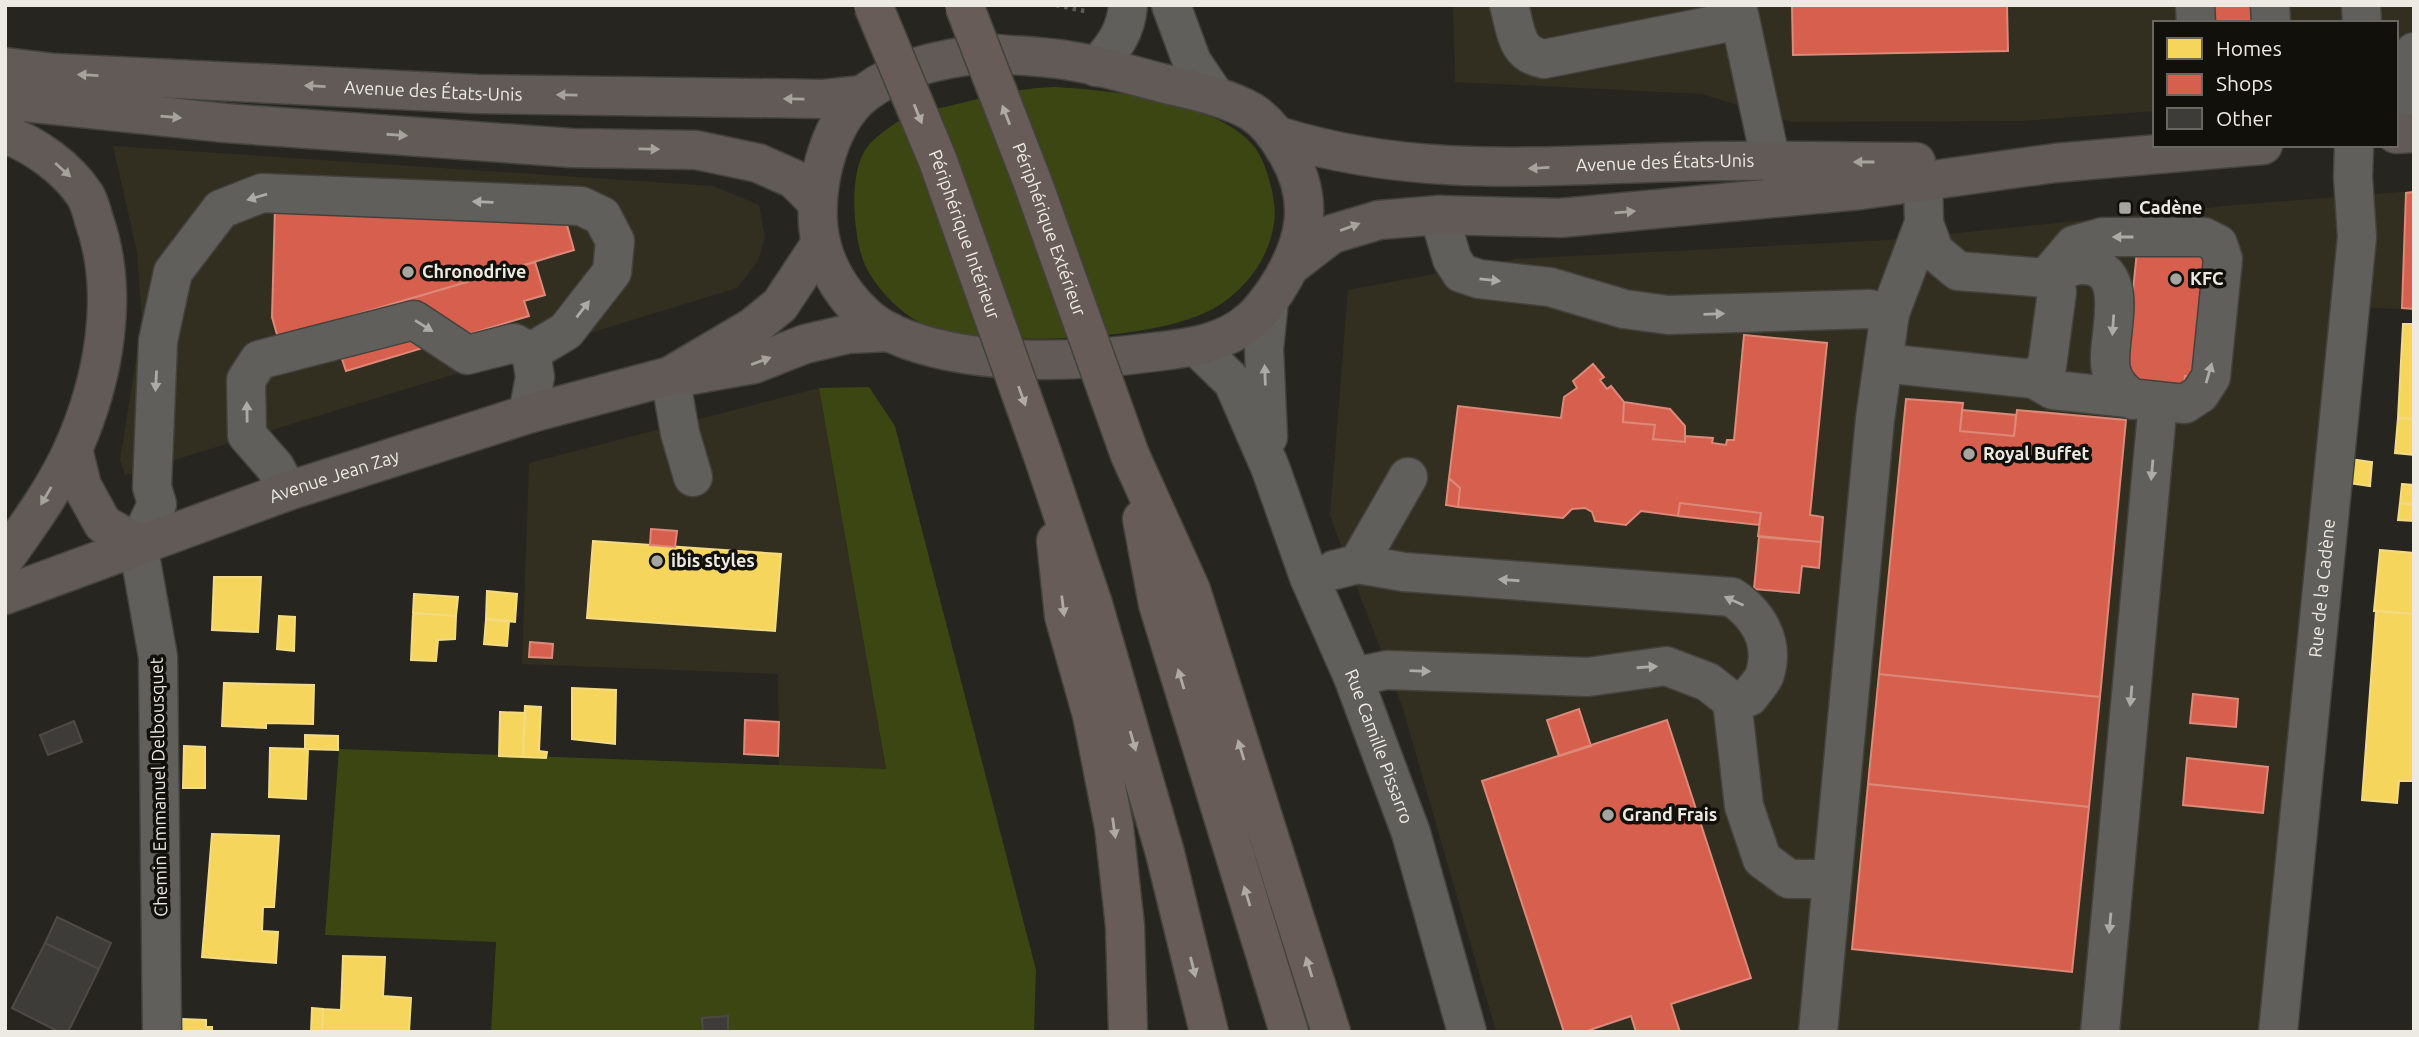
<svg xmlns="http://www.w3.org/2000/svg" width="2419" height="1037" font-family="Ubuntu,sans-serif">
  <style>
    .built { fill: #322f20 }
    .green { fill: #3b4613 }
    .homes { fill: #f6d55c; stroke: #f3db84; stroke-width: 2 }
    .shops { fill: #d6604d; stroke: #dd897a; stroke-width: 2 }
    .building { fill: #3e3c38; stroke: #4d4a46; stroke-width: 2 }
    .lines { fill: none; stroke-linecap: round; stroke-linejoin: round }
    .minor-casing { stroke: #43423d; stroke-width: 41 }
    .major-casing { stroke: #43423d; stroke-width: 41 }
    .highway-casing { stroke: #43423d; stroke-width: 41 }
    .path { stroke: #5c5b57; stroke-width: 4.5; stroke-dasharray: 3.5 5; stroke-linecap: butt }
    .minor { stroke: #605f5b; stroke-width: 38 }
    .major { stroke: #615a56; stroke-width: 38 }
    .highway { stroke: #675c57; stroke-width: 38 }
    .highway-bridge-casing { stroke: #43423d; stroke-width: 41; stroke-linecap: butt }
    .highway-bridge { stroke: #675c57; stroke-width: 38 }
    .oneway { fill: #a6a29c }
    .oneway2 { fill: #b0aaa4 }
    .oneway3 { fill: #adaba6 }
    .poi-dot { fill: #a7a59f; stroke: #11100b; stroke-width: 2.5 }
    .labels { text-anchor: middle; stroke-width: 7; stroke-linejoin: round; paint-order: stroke }
    .street-label { font-size: 18px; fill: #eceae3; stroke: #11100b }
    .poi-label { font-size: 18px; font-weight: bold; fill: #eceae3; stroke: #11100b; text-anchor: start }
  </style>
  <rect width="100%" height="100%" fill="#262520"/>
  <path class="built" d="M1453 5H2414V89L2396 91V23H2155V111L2023 121 1792 122 1702 94 1455 82Z
    M113 146 713 186 759 205 765 237 758 261 737 288 125 475 120 460 142 322 137 252Z
    M2414 191V310L2339 306 2267 1032H1496L1403 709 1330 516 1348 290 1515 259 1888 240 2235 205Z
    M819 388 886 770 779 767 778 674 522 664 529 463Z"/>
  <path class="green" d="M1054 87C1109 90 1222 101 1256 149 1264 161 1269 177 1272 191 1274 202 1276 212 1274 223 1269 257 1249 285 1221 304 1167 342 996 347 933 328 905 320 873 287 863 260 853 232 848 170 868 146 876 136 896 122 908 116 918 110 934 109 945 107 982 98 1016 88 1054 87Z
    M869 387 895 426 1036 970 1034 1032H491L496 942 325 935 339 749 886 769 819 388Z"/>
  <path class="homes" d="M2403 324H2414V419L2398 418Z
    M2398 418 2414 419V455L2395 453Z
    M2350 459 2372 462 2370 486 2348 483Z
    M2402 484 2414 485V505L2400 503Z
    M2400 503 2414 505V521L2398 520Z
    M593 541 781 554 775 631 587 618Z
    M2380 550 2414 553V614L2374 611Z
    M214 577H261L258 632 212 630Z
    M487 591 517 594 515 622 486 619Z
    M414 594 458 597 456 616 413 613Z
    M2376 611 2414 614V781H2399L2397 803 2362 800Z
    M413 613 456 616 455 639 438 640 436 661 411 660Z
    M279 616 295 617 294 651 277 649Z
    M486 619 509 621 507 646 484 644Z
    M224 683 314 685 313 724 266 723V728L222 726Z
    M572 688 616 690 615 744 572 739Z
    M525 706 541 707 539 751 547 752 546 758 523 757Z
    M500 712 525 713 523 757 499 756Z
    M305 735 338 736V750L305 749Z
    M184 746 205 747V788H183Z
    M270 748 308 749 306 799 269 797Z
    M212 834 279 836 274 907H263L262 931 278 932 276 963 202 957Z
    M343 956 385 957 383 996 411 998 409 1032H322L323 1009 341 1010Z
    M312 1008 323 1009 322 1032H311Z
    M182 1019 206 1020V1027H212V1032H182Z"/>
  <path class="shops" d="M1792 5H2007L2008 51 1793 55Z
    M2209 5H2263L2264 23H2210Z
    M2414 192V309L2402 308 2406 193Z
    M275 207 565 218 574 250 278 338 272 317Z
    M2137 251 2212 255 2199 378 2185 376 2184 387 2127 381 2125 370Z
    M535 262 545 295 524 301 529 316 346 371 341 356 310 328Z
    M1744 335 1827 343 1810 515 1823 517 1821 542 1758 536 1761 513 1680 503 1678 516 1641 511 1626 525 1595 521 1592 512 1585 508 1572 509 1563 518 1458 507 1460 488 1449 478 1458 406 1561 418 1564 397 1577 388 1573 381 1593 364 1604 377 1600 380 1607 389 1611 386 1624 402 1623 422 1655 425 1653 439 1685 442V436L1713 438 1712 443 1726 445 1727 440H1734Z
    M1906 399 1963 403 1960 431 2014 436 2017 410 2126 420 2100 697 1879 674Z
    M1624 402 1670 409 1685 426V442L1653 439 1655 425 1623 422Z
    M1962 410 2016 415 2014 436 1960 431Z
    M1449 478 1460 488 1458 507 1446 505Z
    M1680 503 1761 513 1759 525 1678 516Z
    M651 529 677 531 675 547 650 545Z
    M1759 537 1821 542 1819 568 1802 566 1799 593 1754 589Z
    M530 642 553 644 552 658 529 657Z
    M1879 674 2100 697 2089 807 1868 784Z
    M2193 694 2238 699 2236 727 2190 723Z
    M1579 709 1591 746 1559 756 1547 720Z
    M745 720 779 722 778 756 744 754Z
    M1667 720 1751 978 1671 1004 1680 1032H1636L1631 1016 1584 1032H1564L1482 781Z
    M2187 758 2268 767 2263 813 2183 805Z
    M1868 784 2089 807 2072 972 1852 949Z"/>
  <path class="building" d="M74 721 82 742 48 755 40 735Z
    M57 917 111 943 99 969 45 943Z
    M45 943 99 969 68 1032H59L12 1008Z
    M728 1016V1032H703L702 1018Z"/>
  <g class="lines">
    <defs>
      <g id="minor">
        <path d="M1171 5 1192 62 1215 96"/>
        <path d="M1509 5C1516 30 1515 54 1544 59L1740 20"/>
        <path d="M1737 5 1771 162"/>
        <path d="M2195 5 2196 23"/>
        <path d="M2270 5 2271 23"/>
        <path d="M2361 5 2362 23"/>
        <path d="M2414 52V105"/>
        <path d="M1096 67C1114 47 1126 32 1128 5"/>
        <path d="M1439 215 1452 259 1461 273 1479 279 1550 287 1624 309 1668 315 1869 309 1890 313"/>
        <path d="M2046 278C2056 274 2071 265 2081 265 2137 265 2104 341 2111 370 2114 384 2123 391 2133 400"/>
        <path id="s1" d="M1197 347 1233 382 1270 467 1309 577 1353 677 1411 833 1467 1032"/>
        <path d="M1883 363 2034 379 2047 366 2057 292 2046 278 1958 271 1934 251 1924 223"/>
        <path d="M670 376 680 433 693 477"/>
        <path d="M2034 379 2053 390 2185 404 2200 394 2211 377 2223 259 2218 244 2204 237H2103L2074 245 2046 278"/>
        <path d="M1268 437 1264 349 1269 300"/>
        <path d="M288 491 275 467 247 435 246 380 259 360 414 320 467 355 514 343 531 352 535 377 528 414"/>
        <path d="M1334 570 1358 564 1408 477"/>
        <path d="M1353 677 1387 670 1588 677 1666 666 1708 682 1732 701 1749 697C1754 690 1763 681 1765 674 1775 641 1757 614 1732 597L1404 572 1358 564"/>
        <path d="M1732 701 1744 806 1762 859 1789 879H1832"/>
        <path d="M162 1032 158 657 138 544 157 504 152 487 158 341 173 272 221 209 262 193 581 206 602 216 615 241 612 272 566 331 531 352"/>
        <path d="M1818 1032 1875 419 1890 313 1924 223 1923 181"/>
        <path d="M2100 1032 2158 402"/>
        <path id="s2" d="M2278 1032 2357 237 2353 177 2354 145"/>
      </g>
      <g id="major">
        <path d="M987 53C1014 56 1043 56 1071 61 1103 66 1134 76 1166 84 1195 91 1226 97 1252 112 1266 121 1278 137 1286 151 1316 200 1306 244 1276 290 1269 300 1261 312 1251 320 1224 344 1189 348 1154 352 1073 363 966 367 891 333 858 318 829 278 821 243 810 198 826 122 865 93 901 66 943 59 987 53Z"/>
        <path id="s3" d="M5 67 55 73 478 94 824 99 862 95"/>
        <path d="M5 100 225 123 572 148 696 150 758 163 794 179 817 202"/>
        <path d="M5 134C35 145 67 168 85 195 89 202 92 212 94 220 120 293 104 379 73 449 56 487 30 523 5 558"/>
        <path d="M2396 134 2414 133"/>
        <path id="s4" d="M1278 136C1412 178 1540 166 1678 162 1757 159 1837 162 1916 162"/>
        <path d="M1293 264 1332 234 1379 220 1439 215 1560 218 1861 190 2055 163 2263 145"/>
        <path d="M686 376 754 364 805 344 848 334 890 332"/>
        <path d="M73 449 82 486 103 524 138 544"/>
        <path id="s5" d="M5 595 288 491 528 414 670 376 753 327 780 305 821 243"/>
      </g>
      <path id="highway" d="M1042 453 1093 604 1165 853 1209 1032
        M1130 455 1191 590 1331 1032
        M1142 519 1158 604 1289 1032
        M1056 541 1064 616 1092 715 1114 827 1125 926 1128 1032"/>
    </defs>
    <use href="#minor" class="minor-casing"/>
    <use href="#major" class="major-casing"/>
    <use href="#highway" class="highway-casing"/>
    <path class="path" d="M1056 5 1089 12"/>
    <use href="#minor" class="minor"/>
    <use href="#major" class="major"/>
    <use href="#highway" class="highway"/>
    <defs>
      <g id="highway-bridge">
        <path id="s6" d="M873 5 938 161 1042 453"/>
        <path id="s7" d="M964 5 1034 186 1130 455"/>
      </g>
    </defs>
    <use href="#highway-bridge" class="highway-bridge-casing"/>
    <use href="#highway-bridge" class="highway-bridge"/>
  </g>
  <defs><path id="oneway-solid" d="M-6-.8H1V-3.2L6.5 0L1 3.2V.8H-6Z" transform="scale(1.75)"/></defs>
  <g class="oneway">
    <use href="#oneway-solid" transform="translate(88 75) rotate(-177)"/>
    <use href="#oneway-solid" transform="translate(315 86) rotate(-177)"/>
    <use href="#oneway-solid" transform="translate(567 95) rotate(-179)"/>
    <use href="#oneway-solid" transform="translate(794 99) rotate(-179)"/>
    <use href="#oneway-solid" transform="translate(171 117) rotate(5)"/>
    <use href="#oneway-solid" transform="translate(397 135) rotate(4)"/>
    <use href="#oneway-solid" transform="translate(649 149) rotate(1)"/>
    <use href="#oneway-solid" transform="translate(1864 162) rotate(-180)"/>
    <use href="#oneway-solid" transform="translate(1539 168) rotate(177)"/>
    <use href="#oneway-solid" transform="translate(63 170) rotate(42)"/>
    <use href="#oneway-solid" transform="translate(1625 212) rotate(-5)"/>
    <use href="#oneway-solid" transform="translate(1350 227) rotate(-20)"/>
    <use href="#oneway-solid" transform="translate(761 361) rotate(-20)"/>
    <use href="#oneway-solid" transform="translate(46 496) rotate(120)"/>
  </g>
  <g class="oneway2">
    <use href="#oneway-solid" transform="translate(918 114) rotate(68)"/>
    <use href="#oneway-solid" transform="translate(1006 115) rotate(-111)"/>
    <use href="#oneway-solid" transform="translate(1022 396) rotate(70)"/>
    <use href="#oneway-solid" transform="translate(1063 606) rotate(83)"/>
    <use href="#oneway-solid" transform="translate(1181 679) rotate(-107)"/>
    <use href="#oneway-solid" transform="translate(1133 741) rotate(74)"/>
    <use href="#oneway-solid" transform="translate(1241 750) rotate(-107)"/>
    <use href="#oneway-solid" transform="translate(1114 828) rotate(82)"/>
    <use href="#oneway-solid" transform="translate(1247 896) rotate(-107)"/>
    <use href="#oneway-solid" transform="translate(1193 967) rotate(76)"/>
    <use href="#oneway-solid" transform="translate(1309 967) rotate(-107)"/>
  </g>
  <g class="oneway3">
    <use href="#oneway-solid" transform="translate(257 197) rotate(164)"/>
    <use href="#oneway-solid" transform="translate(483 202) rotate(-178)"/>
    <use href="#oneway-solid" transform="translate(2123 237) rotate(-180)"/>
    <use href="#oneway-solid" transform="translate(1490 280) rotate(6)"/>
    <use href="#oneway-solid" transform="translate(583 309) rotate(-52)"/>
    <use href="#oneway-solid" transform="translate(1714 314) rotate(-2)"/>
    <use href="#oneway-solid" transform="translate(2113 325) rotate(94)"/>
    <use href="#oneway-solid" transform="translate(424 326) rotate(32)"/>
    <use href="#oneway-solid" transform="translate(2209 373) rotate(-74)"/>
    <use href="#oneway-solid" transform="translate(1265 375) rotate(-92)"/>
    <use href="#oneway-solid" transform="translate(156 381) rotate(93)"/>
    <use href="#oneway-solid" transform="translate(247 412) rotate(-91)"/>
    <use href="#oneway-solid" transform="translate(2152 470) rotate(95)"/>
    <use href="#oneway-solid" transform="translate(1509 580) rotate(-176)"/>
    <use href="#oneway-solid" transform="translate(1734 601) rotate(-156)"/>
    <use href="#oneway-solid" transform="translate(1647 667) rotate(-4)"/>
    <use href="#oneway-solid" transform="translate(1420 671) rotate(2)"/>
    <use href="#oneway-solid" transform="translate(2131 696) rotate(95)"/>
    <use href="#oneway-solid" transform="translate(2110 923) rotate(95)"/>
  </g>
  <g class="poi-dot">
    <rect x="2118" y="201" width="14" height="14" rx="3.5"/>
    <circle cx="408" cy="272" r="7"/>
    <circle cx="2176" cy="279" r="7"/>
    <circle cx="1969" cy="454" r="7"/>
    <circle cx="657" cy="561" r="7"/>
    <circle cx="1608" cy="815" r="7"/>
  </g>
  <g class="labels">
    <g class="street-label">
      <text dy="6" stroke="none"><textPath href="#s3" startOffset="429">Avenue des États-Unis</textPath></text>
      <text dy="6" stroke="none"><textPath href="#s4" startOffset="390">Avenue des États-Unis</textPath></text>
      <text dy="6" stroke="none"><textPath href="#s7" startOffset="240">Périphérique Extérieur</textPath></text>
      <text dy="6" stroke="none"><textPath href="#s6" startOffset="247">Périphérique Intérieur</textPath></text>
      <text dy="6" stroke="none"><textPath href="#s5" startOffset="350">Avenue Jean Zay</textPath></text>
      <text dy="6" stroke="none"><textPath href="#s2" startOffset="446">Rue de la Cadène</textPath></text>
      <text dy="6" stroke="none"><textPath href="#s1" startOffset="443">Rue Camille Pissarro</textPath></text>
      <text transform="translate(159 787) rotate(-91)" y="6">Chemin Emmanuel Delbousquet</text>
    </g>
    <g class="poi-label">
      <text x="2139" y="214">Cadène</text>
      <text x="422" y="278">Chronodrive</text>
      <text x="2190" y="285">KFC</text>
      <text x="1983" y="460">Royal Buffet</text>
      <text x="671" y="567">ibis styles</text>
      <text x="1622" y="821">Grand Frais</text>
    </g>
  </g>
  <rect width="2419" height="1037" fill="none" stroke="#eceae3" stroke-width="14"/>
  <rect x="2153" y="21" width="245" height="126" fill="#11100b" stroke="#696761" stroke-width="2"/>
  <rect x="2167" y="38" width="35" height="21" fill="#f6d55c" stroke="#696761" stroke-width="2"/>
  <text x="2216" y="56" font-size="21" fill="#eceae3">Homes</text>
  <rect x="2167" y="74" width="35" height="21" fill="#d6604d" stroke="#696761" stroke-width="2"/>
  <text x="2216" y="91" font-size="21" fill="#eceae3">Shops</text>
  <rect x="2167" y="108" width="35" height="21" fill="#3e3c38" stroke="#696761" stroke-width="2"/>
  <text x="2216" y="126" font-size="21" fill="#eceae3">Other</text>
</svg>
